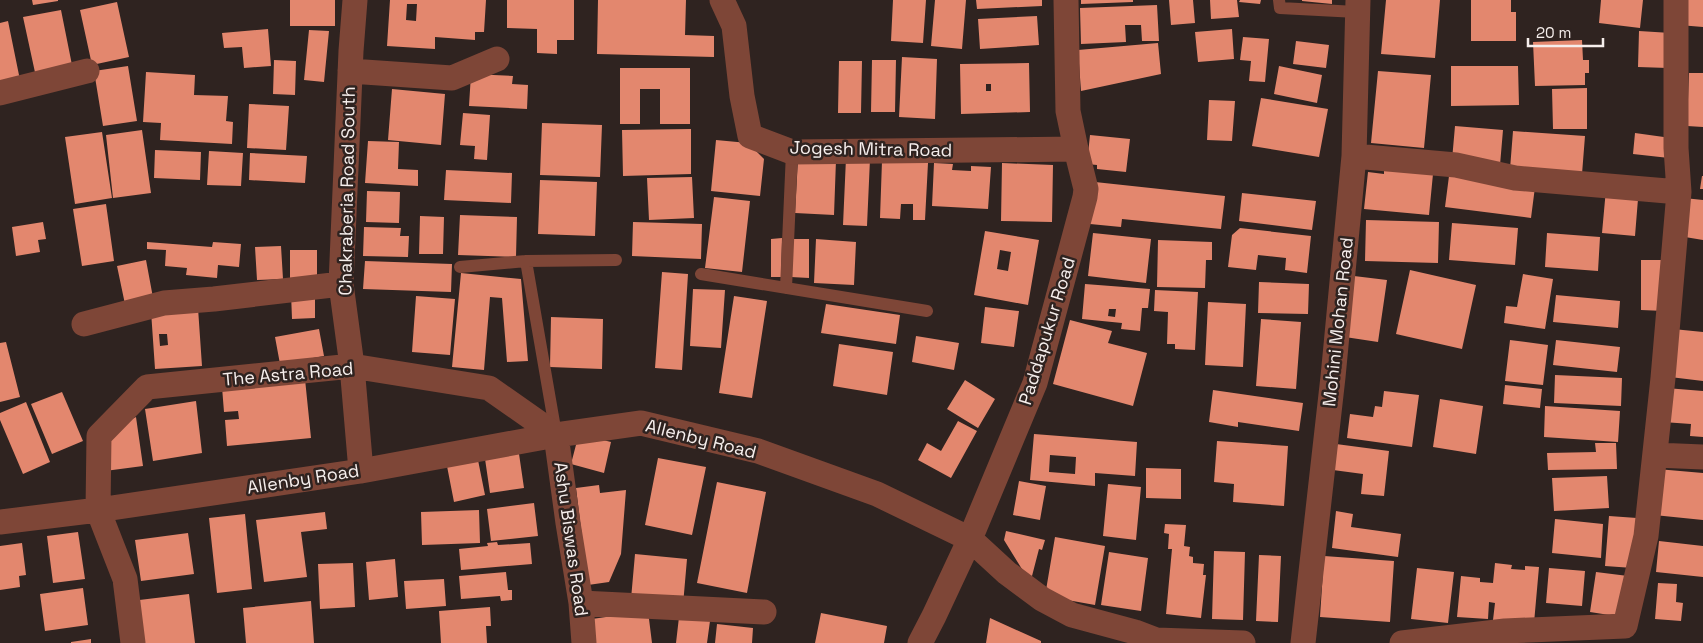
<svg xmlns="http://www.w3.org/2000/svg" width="1703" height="643" font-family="'Space Grotesk',sans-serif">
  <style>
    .building { fill: #e3876e; fill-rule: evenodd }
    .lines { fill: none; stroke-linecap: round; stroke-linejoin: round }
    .lane { stroke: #7e4637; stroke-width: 12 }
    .street { stroke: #7e4637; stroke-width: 25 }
    .labels { text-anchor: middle; stroke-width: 5; stroke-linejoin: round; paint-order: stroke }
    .street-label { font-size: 18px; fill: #f6eeec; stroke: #2f2320 }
  </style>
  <rect width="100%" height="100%" fill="#2f2320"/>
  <path class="building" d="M32 0H58V1L33 5Z
    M290 0H335V26H290Z
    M390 0H486L484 32H475V40L435 37V49L387 46ZM407 4H417L416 21 406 20Z
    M507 0H574V40H557V54L537 53V29L507 28Z
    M598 0H686L685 35 714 36V57L597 54Z
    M893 0H926L923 43 891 41Z
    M935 0H966L962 49 931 46Z
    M976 0H1042V6L977 9Z
    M1081 0H1133V2L1081 4Z
    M1169 0H1193L1195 23 1171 25Z
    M1210 0H1237L1239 17 1211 19Z
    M1240 0H1261L1260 4 1239 2Z
    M1302 0H1332V4L1302 1Z
    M1386 0H1440L1435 58 1381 54Z
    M1471 0H1511V12H1516V41H1471Z
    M1601 0H1643L1640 28 1599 23Z
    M1679 0H1703V27L1679 25Z
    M117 2 129 57 92 65 80 10Z
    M1157 5 1159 41H1142L1141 25H1125L1126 42 1081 44 1080 8Z
    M61 10 73 70 36 77 23 17Z
    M1037 16 1039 45 980 49 978 19Z
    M8 21 20 80 0 84V23Z
    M268 29 271 66 244 68 242 47 224 48 222 33Z
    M1232 29 1234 59 1198 62 1195 32Z
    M309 30 329 31 324 82 304 80Z
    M1639 31 1671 33 1668 68 1638 67Z
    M1243 37 1269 39 1265 82 1249 81 1251 61 1240 60Z
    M1582 40 1583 60H1589V73H1585V85L1535 86 1533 42Z
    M1296 41 1329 45 1326 68 1293 64Z
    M1158 43 1161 74 1081 91 1078 50Z
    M902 57 937 59 935 119 899 117Z
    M274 60 296 61 295 95 273 94Z
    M872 60H896L895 112H871Z
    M839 61H862L861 113H838Z
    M1029 63 1030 112 961 114 960 64ZM986 84H991V91H986Z
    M128 66 137 121 103 126 94 71Z
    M1279 66 1322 75 1317 103 1274 94Z
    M1451 66H1518L1519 105 1451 106Z
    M620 68H690V124H660V89H640V124H620Z
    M1378 71 1431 75 1424 148 1371 143Z
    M146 72 195 75 194 95 228 96 226 121 233 122 232 144 160 140 161 123 143 122Z
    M1689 73H1703V127L1687 126Z
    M471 74 513 76 512 84 528 85 527 109 469 106Z
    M1587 88V129H1553L1552 89Z
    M392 89 445 94 441 145 388 140Z
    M1261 98 1328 109 1319 157 1252 146Z
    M1209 100 1235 101 1232 141 1207 140Z
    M249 104 289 106 286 150 247 148Z
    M463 113 490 115 487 160 474 159 475 146 460 145Z
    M542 123 602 125 600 177 540 175Z
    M1455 126 1503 130 1500 165 1452 160Z
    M691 129V174L623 176 622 130Z
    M142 130 151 193 113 198 106 135Z
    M1513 131 1585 136 1582 174 1510 169Z
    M102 132 112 198 75 204 65 137Z
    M1635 133 1671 138 1669 158 1633 154Z
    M1090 135 1130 139 1126 172 1097 169V165L1087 164Z
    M716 140 748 143 764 159 760 196 711 191Z
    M368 141 399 142 398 169 418 170V186L365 183Z
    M155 150 201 152 200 180 154 178Z
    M209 151 243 153 241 186 207 185Z
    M250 153 307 156 305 183 249 180Z
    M846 158 870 159 867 226 843 225Z
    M798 159 836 160 834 215 795 213Z
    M882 161 928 163 925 220H913V204H901L900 219 880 218Z
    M934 163 953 164 952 170 971 171V166L991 167 988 209 932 206Z
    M1002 163 1053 165 1052 222 1001 221Z
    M1384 169 1433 174 1429 215 1364 209 1368 172 1384 174Z
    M446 170 512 173 511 203 444 200Z
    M1449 176 1535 187 1531 218 1445 207Z
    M1702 176H1703V189H1700Z
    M692 177 694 218 649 220 647 178Z
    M540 180 597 182 595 236 538 234Z
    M1095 182 1225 196 1221 229 1122 219 1121 227 1090 224Z
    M1606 189 1638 199 1635 236 1602 233Z
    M367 191 400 192 399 223 366 222Z
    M1242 193 1316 201 1312 230 1239 221Z
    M714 197 750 201 742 272 705 268Z
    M1684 198 1703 200V240L1679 236Z
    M106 204 114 261 82 266 73 209Z
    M460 215 517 217 516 257 458 255Z
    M420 216 444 217 443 254H419Z
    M1366 220 1439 222 1438 263 1365 261Z
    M43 222 46 239 38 240 40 252 16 256 12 227Z
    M633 222 702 224 701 259 632 256Z
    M1452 223 1518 228 1515 265 1449 260Z
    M364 227 401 228 400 236H409L408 257 363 256Z
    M1240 228 1311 236 1307 273 1285 270 1286 258 1258 255 1256 270 1228 267 1232 235Z
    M985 231 1039 240 1028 305 974 295ZM1000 250 1011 252 1008 271 997 269Z
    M1093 233 1151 239 1146 283 1088 276Z
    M1547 233 1600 237 1598 271 1545 267Z
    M782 238 781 277H771V239Z
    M793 239H809V278L791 277Z
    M816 239 856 242 854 285 814 283Z
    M1158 240 1212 242V260H1206L1205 288 1157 287Z
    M147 242 212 247 213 242 241 244 239 267 218 265 217 278 186 275 187 268 165 266 166 250 147 249Z
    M281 246 283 279 257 280 255 247Z
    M290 250H317V278H290Z
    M146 260 154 303 126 309 117 266Z
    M1641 260H1666L1665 311 1641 310Z
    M365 261 452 264 451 292 363 289Z
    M1410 270 1476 285 1462 349 1396 334Z
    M662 272 688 274 682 370 655 368Z
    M461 273 521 279 528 361 507 362 502 298 490 297 484 370 452 367Z
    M1523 274 1553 279 1545 329 1504 323 1506 306 1517 307Z
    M1354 276 1387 280 1378 342 1345 337Z
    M1259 282 1309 284 1308 314 1258 313Z
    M1085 284 1150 289 1148 308H1142L1140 331 1121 329 1122 323 1082 319ZM1109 309H1116L1115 317 1108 316Z
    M693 289 725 290 721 348 690 346Z
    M1155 290 1198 292 1195 350 1175 349V344H1167L1168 312 1154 311Z
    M315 292V318L292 319 291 293Z
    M1556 295 1620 301 1618 328 1553 322Z
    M416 296 455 299 450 355 412 352Z
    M734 296 767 301 752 398 719 393Z
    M1208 302 1246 304 1243 367 1205 365Z
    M826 304 900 315 896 344 821 333Z
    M985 307 1019 311 1014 347 981 343Z
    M198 308 202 366 155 369 151 311ZM159 334H167L168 345 160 346Z
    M551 317 603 319 602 369 550 367Z
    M1261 319 1301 322 1296 389 1256 386Z
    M1070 320 1112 331 1108 343 1147 353 1133 406 1053 384Z
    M319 329 324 356 280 364 275 337Z
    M1673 329 1703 332V381L1670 377Z
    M916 336 959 343 954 370 912 362Z
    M1510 340 1548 345 1543 385 1505 381Z
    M1556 340 1620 347 1617 372 1553 365Z
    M6 342 20 397 0 402V343Z
    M839 344 893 352 887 395 833 386Z
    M1555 375 1622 378 1621 406 1554 403Z
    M305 379 311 438 227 446 225 420 239 419 238 411 224 412 222 387Z
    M965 380 995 399 978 428 947 409Z
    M1505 385 1542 389 1540 408 1503 404Z
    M1666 388 1703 391V437L1690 436 1691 424 1663 422Z
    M1213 390 1303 403 1299 431 1238 422V427L1209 422Z
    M1384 391 1419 395 1412 447 1347 438 1350 414 1373 417 1375 406 1382 407Z
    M62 392 83 441 52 454 31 404Z
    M1440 399 1483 406 1476 454 1433 447Z
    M196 401 202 453 153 461 145 409Z
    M26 402 50 462 23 474 0 420V413Z
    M1545 406 1620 411 1618 442 1544 437Z
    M136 417 143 466 105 471 102 455 114 428Z
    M958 421 977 431 951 478 918 460 927 443 941 451Z
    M1034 434 1137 442 1135 476 1095 473V486L1030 480ZM1050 455 1076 457 1075 474 1049 472Z
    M587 436 611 442 604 473 571 464 577 441Z
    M1217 441 1288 446 1284 506 1233 502 1234 484 1214 482Z
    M1595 443H1616L1617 469 1548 470 1547 453 1596 452Z
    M1336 444 1389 451 1384 496 1361 494 1363 474 1333 470Z
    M518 447 524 488 490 493 484 452Z
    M477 455 485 495 454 502 446 461Z
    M658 458 706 467 692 535 645 525Z
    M1146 468 1181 469V499L1146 498Z
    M1657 469 1703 473V520L1654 515Z
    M1607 476 1609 508 1554 511 1552 478Z
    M1019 481 1046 486 1040 520 1013 515Z
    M717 482 766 492 747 593 697 583Z
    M1108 484 1141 487 1136 540 1103 536Z
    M599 485 600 493 626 490 621 554 609 582 588 585 576 488Z
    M534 503 538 536 491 541 487 509Z
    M479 510 480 543 422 545 421 512Z
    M1336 511 1353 514 1351 527 1401 534 1398 557 1332 548Z
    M325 512 327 529 301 532 307 577 264 582 256 520Z
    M245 514 252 589 217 593 209 518Z
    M1609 516 1637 518 1633 568 1605 566Z
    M1555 519 1603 524 1601 558 1552 553Z
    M1165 524 1186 525 1184 546 1190 547 1189 556 1193 557V563L1204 564 1203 575H1206L1201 618 1166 614 1172 549H1168L1169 534 1164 533Z
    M1006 531 1045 540 1042 550 1039 549 1032 576 1025 574 1004 540Z
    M78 532 85 579 53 583 47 536Z
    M188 533 194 574 141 581 135 540Z
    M1055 537 1105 546 1095 605 1045 596Z
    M1659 541 1703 546V577L1656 572Z
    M497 542 498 545 530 543 532 564 461 570 459 549 488 546 487 543Z
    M22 543 26 575 19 576 20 587 0 590V546Z
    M1214 551 1245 552 1243 620 1212 619Z
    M1109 552 1148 558 1141 611 1101 605Z
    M635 554 687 559 683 605 631 599Z
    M1259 555 1281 556 1278 622 1256 621Z
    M1324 556 1394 561 1390 622 1320 617Z
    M395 559 398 597 369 600 366 562Z
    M353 563 355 607 320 609 318 564Z
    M1495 563 1512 565 1511 569 1525 570V566L1539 567 1534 623 1493 620 1495 603 1489 602 1488 619 1457 617 1461 576 1480 578V582L1493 583Z
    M1417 568 1454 572 1448 623 1411 619Z
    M1549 568 1585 571 1582 606 1546 603Z
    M506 572 508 590H512V600L501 601 500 596 461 599 459 576Z
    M1596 572 1628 576 1622 617 1590 612Z
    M444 579 446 606 406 609 404 581Z
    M1658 583 1677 584 1676 602 1683 603 1681 621 1655 619Z
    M83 588 88 625 45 631 40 594Z
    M189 594 195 643H136L131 601Z
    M311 601 314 643H246L243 608Z
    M490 607 491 626H486L487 643H441L439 611Z
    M648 611 652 643H596L592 619Z
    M821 613 887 626 884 643H815Z
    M679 617 710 621 707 643H676Z
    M990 618 1041 641V643H986Z
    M717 624 753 628 752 643H715Z
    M91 639V643H71V642Z"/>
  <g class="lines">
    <path class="lane" d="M1279 0 1280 8 1357 12
      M526 261 556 434
      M460 267 526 261 616 260
      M701 274 927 311
      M786 288 792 152"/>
    <path class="street" d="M355 0 351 51 341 284 352 366 361 471
      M722 0 734 26 742 96 750 136 792 152 1076 149
      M350 71 452 78 497 59
      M0 93 87 71
      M1354 156 1456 165 1515 178 1679 192
      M84 324 164 303 214 299 341 284
      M1655 455 1703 457
      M0 522 98 510 361 471 556 435 641 423 758 451 877 494 970 539 1007 573 1042 599 1072 615 1135 632 1156 640 1243 643
      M581 603 764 612
      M133 643 125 579 98 510 99 436 147 387 352 366 489 388 556 435 568 523 581 603 584 643
      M920 643 934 616 970 539 1035 383 1085 197 1086 189 1076 149 1068 111 1066 0
      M1303 643 1333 377 1354 156 1358 0
      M1402 643 1505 631 1625 626 1646 536 1663 378 1679 192 1676 148V0"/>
  </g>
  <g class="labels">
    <g class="street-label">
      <text transform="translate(871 149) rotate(1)" y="6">Jogesh Mitra Road</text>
      <text transform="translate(347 191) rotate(-89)" y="6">Chakraberia Road South</text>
      <text transform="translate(1338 322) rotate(-84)" y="6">Mohini Mohan Road</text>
      <text transform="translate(1047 331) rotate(-73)" y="6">Paddapukur Road</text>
      <text transform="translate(288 374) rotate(-5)" y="6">The Astra Road</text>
      <text transform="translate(701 439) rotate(14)" y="6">Allenby Road</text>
      <text transform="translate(303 479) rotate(-9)" y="6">Allenby Road</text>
      <text transform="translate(571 539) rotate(82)" y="6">Ashu Biswas Road</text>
    </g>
  </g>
  <path d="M1528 38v8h75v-8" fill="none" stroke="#f6eeec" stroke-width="2.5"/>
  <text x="1536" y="38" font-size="15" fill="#f6eeec" stroke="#2f2320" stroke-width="4" paint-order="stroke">20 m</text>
</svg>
